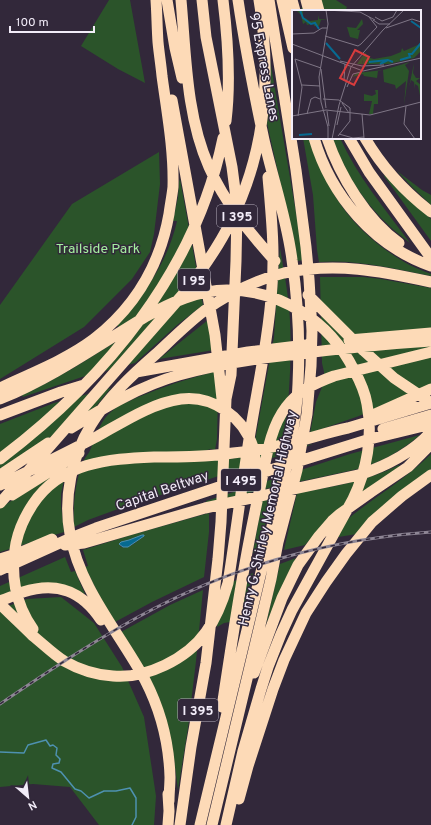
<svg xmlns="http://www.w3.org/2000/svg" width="431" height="825" font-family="Overpass,sans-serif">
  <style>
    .green { fill: #2b542a; fill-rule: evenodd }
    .water { fill: #076a91; stroke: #4e91b0 }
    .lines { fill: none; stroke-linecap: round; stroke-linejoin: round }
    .stream { stroke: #4e91b0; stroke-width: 1.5 }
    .highway { stroke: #fddab7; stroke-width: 11 }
    .rail-casing { stroke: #8e8695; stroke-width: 3 }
    .rail { stroke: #32283a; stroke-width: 1.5; stroke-dasharray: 4.5; stroke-linecap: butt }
    .labels { text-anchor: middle; stroke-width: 3; stroke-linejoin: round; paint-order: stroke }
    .shield { fill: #32283a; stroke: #b8b1bf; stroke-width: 1 }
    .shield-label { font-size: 13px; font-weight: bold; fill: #f2ecf8 }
    .street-label { font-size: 14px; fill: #f2ecf8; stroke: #32283a }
    .park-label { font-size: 14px; fill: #a4ef9f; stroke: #32283a }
    .inset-river { fill: none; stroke: #076a91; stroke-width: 2 }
    .inset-road { fill: none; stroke: #7f7686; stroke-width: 1 }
    .view { fill: #d93c3d; fill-opacity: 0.15; stroke: #d93c3d; stroke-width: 2 }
    .inset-edge { fill: none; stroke: #f2ecf8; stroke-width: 2 }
  </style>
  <rect width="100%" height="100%" fill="#32283a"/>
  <path class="green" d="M109 0H130L145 83 118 69 81 46Z
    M306 0H336L347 7 345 11H300Z
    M270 60 304 260 297 261 290 226 267 123 271 98Z
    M303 138H310C325 191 353 231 401 260 410 266 421 270 431 274V276C396 269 355 259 319 262L317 250 313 195Z
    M331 138H340C357 176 385 209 410 243 382 222 364 201 347 172 340 161 336 149 331 138Z
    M159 152 160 184 154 234 150 252 132 279 84 327 0 379V305L72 204Z
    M397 171 422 190 431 195V205L412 187Z
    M386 174 431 219V241L384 176Z
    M180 179 203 305 177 325 135 363 82 377 23 397 22 395C58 379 91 357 125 336L117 325C127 312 139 299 148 286 161 267 172 244 177 221H173L178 197 179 182Z
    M280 248C284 272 289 297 290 321 292 361 289 400 284 440L254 446 274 337Z
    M320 277H363L381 279 431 288V385L359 416 310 433 316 402 324 382V372L322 363Z
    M208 320 214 350 159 359Z
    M217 371 218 396 217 439 215 450 211 449 200 452 213 460 236 458 313 444 302 448 240 469 118 509 88 520 74 527C73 504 75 479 85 458 87 455 90 452 91 448 97 435 100 420 112 411 118 405 128 402 136 398 162 387 189 378 217 371Z
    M111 388 94 409 0 469V424L54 403Z
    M420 435C400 452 383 461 358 469L265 489 206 503V501L350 454Z
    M431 454V469L412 483 357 534 326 539C357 506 399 486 431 454Z
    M399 465 400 467 320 528 305 545 284 550 297 493C332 487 368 481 399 465Z
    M67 466 61 494V506L64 532 0 552V508Z
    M271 499 259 551 253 553 262 501Z
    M209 513V532L204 577 152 602 115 622 100 597 85 567 88 566 83 550 131 535ZM142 535 144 536C137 541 130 549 121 547L119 544 121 542 129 540Z
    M65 557 71 572 75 571 85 594 64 586 0 598V586Z
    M296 558 276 601 266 624 280 564Z
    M253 573 240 622 248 575Z
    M237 580 230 622 224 623 217 627 222 585Z
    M203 590 196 661 188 728 178 790 173 751 167 723 121 632 170 605Z
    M61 597 94 623 122 667 144 717 156 796 154 825H99L70 787 33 784 0 787V609L27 599Z"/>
  <path class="water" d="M142 535H144V536L128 547H123L119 544 121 542 129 540Z"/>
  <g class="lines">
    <path class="stream" d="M0 752 24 753 28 745 46 740 50 746 53 745 57 748 56 755 60 759 59 763 53 764 52 768 61 772 75 789 81 791 89 798 104 791H116L130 788 136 798V817L132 825"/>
    <path class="highway" d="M167 0 175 48 182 78
      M181 0C186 55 186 115 209 167 225 203 249 232 275 261
      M223 0C228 40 231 80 226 121
      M282 0 293 48
      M292 0 295 11
      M306 0 309 11
      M316 0 319 11
      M172 100 215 335 222 399
      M314 138C331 196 374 246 431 266
      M327 138C340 176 366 219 399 243
      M349 138 369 172 431 258
      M365 138C382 167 405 192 431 212
      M308 295 364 351 394 378 431 403
      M349 340 431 333
      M136 372 248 352 306 345
      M0 388C32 373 66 360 94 339 135 307 160 265 169 214 170 206 172 196 173 187 174 150 167 113 162 76 161 65 159 53 158 42 157 28 157 14 156 0
      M0 399C52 378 97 346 145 317 170 303 198 290 227 290 282 290 330 322 354 370 360 381 365 392 367 404 373 436 367 470 353 499L292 610 281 634 268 667 261 689 243 751 226 825
      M375 414 431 389
      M0 415 61 392 84 385
      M71 428C105 407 140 386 179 375 215 365 252 359 289 355 336 349 384 344 431 341
      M383 429 431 415
      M0 459C106 379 196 270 223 138
      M0 475 48 443
      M0 485C33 469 66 453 98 436 123 422 152 403 181 399 213 395 243 417 253 447 256 458 256 469 256 480
      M12 495 79 453
      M0 503 185 292C202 270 218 248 230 223 266 152 272 78 259 0
      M65 545 84 543 205 508 359 475C386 466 411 454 431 432
      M0 559 19 553 52 539
      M0 570 73 537 96 528 264 472 370 439 431 424
      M0 601C8 598 15 595 23 592 57 581 82 591 101 620
      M0 604C11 615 22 625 33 636 43 644 53 654 64 661 78 669 96 675 113 676 146 679 187 659 206 632 217 617 223 601 228 583 236 533 242 483 250 433 258 384 269 335 272 286 275 250 271 213 268 177
      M33 629C15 604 10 573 16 543 19 529 25 516 33 504 61 462 108 459 154 457 181 457 207 457 233 453 252 451 271 448 290 443 309 439 328 432 348 428L431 403
      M254 673 282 598 298 565 319 536 332 521 340 514 371 492 408 467 431 444
      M222 707C233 634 244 560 260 488 266 461 269 429 286 407 298 391 315 383 334 376L431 352
      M168 794 169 811 168 825
      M239 799 248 766 273 689 284 660 306 613 326 582 346 554 372 522 402 496 431 475
      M169 801C169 793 170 785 170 777 169 744 160 709 145 680 119 632 80 589 70 534 63 498 72 456 91 425 107 398 132 375 156 354 171 340 187 324 204 311 228 294 255 280 284 273 336 262 380 271 431 282
      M180 825 191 747 206 663 218 559 221 522 226 399 231 375 236 261 237 210 235 190 232 167 206 37 202 0
      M200 825 287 464C292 438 297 411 298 384 300 342 298 301 292 260 287 219 273 180 264 140 254 93 245 47 238 0
      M212 825 271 579 278 542 297 470 307 414 311 366 312 331 309 279 306 247 296 170 269 0"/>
    <defs>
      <path id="rail" d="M0 704C50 670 101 636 155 608 240 564 335 539 431 532"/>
    </defs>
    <use href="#rail" class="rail-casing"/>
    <use href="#rail" class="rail"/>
  </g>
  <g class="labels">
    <g class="shield">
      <rect x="217" y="205" width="40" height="22" rx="3"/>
      <rect x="178" y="269" width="32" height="22" rx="3"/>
      <rect x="221" y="469" width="40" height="22" rx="3"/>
      <rect x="178" y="699" width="40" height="22" rx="3"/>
    </g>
    <g class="shield-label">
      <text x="237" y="221">I 395</text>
      <text x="194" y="285">I 95</text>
      <text x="241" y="485">I 495</text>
      <text x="198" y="715">I 395</text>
    </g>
    <g class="street-label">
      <text transform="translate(265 67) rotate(79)" y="5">95 Express Lanes</text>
      <text transform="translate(162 490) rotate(-19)" y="5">Capital Beltway</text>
      <text transform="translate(267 518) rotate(-77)" y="5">Henry G. Shirley Memorial Highway</text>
    </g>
    <g class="park-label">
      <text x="98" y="253">Trailside Park</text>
    </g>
  </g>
  <g transform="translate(292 10)">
    <rect width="129" height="129" fill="#32283a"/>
    <path d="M11 0V7L18 11 26 10V5L27 9 36 10H29L27 16H22V13L15 15 14 12 11 14 9 5 5 1ZM70 9 71 14 65 20H68L66 29 58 27 55 17 64 18ZM128 34 129 41 122 48 97 54H65L71 45 70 52 71 54 70 48 74 42V47L82 49 99 46 109 42 110 38 112 41ZM118 52 113 55 117 61 112 95 114 71 104 79 103 75 92 72 91 60 86 61 85 68 72 66 71 64 60 67 65 63 91 60ZM122 53 121 63 124 68H128L124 71 129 75V90L126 76 123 74V79L122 72 119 70 117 77ZM83 80H86V94H82L81 104H77L80 91H72V84L80 86 84 84Z" fill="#2b542a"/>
    <path class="inset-river" d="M8 0 11 8 19 14 23 13 27 19M119 11 129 18M34 33 48 49M108 50 118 47 117 44H120L129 33M77 52 96 50M88 54 96 50 101 52M7 125 20 124"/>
    <path class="inset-road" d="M34 0 36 14 27 67 29 92 36 117V129M34 0 68 2 83 10M83 7 90 11 101 7 105 0M81 10 87 14H98M94 18 120 9 129 12M0 24 22 23 30 18H35M33 26 66 36 69 34 85 17 77 7M0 34 71 61 129 48M48 51 70 56 92 55M29 59 34 98M52 71 53 54M10 75 28 76M55 77 61 64 69 62M31 89 47 90 58 98V111L46 126M50 93 57 103M114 96 112 114 123 129M35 101 37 116M15 104 19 89 23 87 28 89M70 104 72 128M0 106 34 100 78 105 129 92M6 106 10 77 3 49 29 58M45 115 49 97M47 124 61 128 72 127M40 129 47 95 59 57 91 20 112 0"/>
    <path class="view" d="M63 40 77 47 62 75 48 68Z"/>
    <rect width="129" height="129" class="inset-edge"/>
  </g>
  <g transform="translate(28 797) rotate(152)" stroke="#32283a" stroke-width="3" paint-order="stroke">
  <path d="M0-3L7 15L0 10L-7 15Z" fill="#f2ecf8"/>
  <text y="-6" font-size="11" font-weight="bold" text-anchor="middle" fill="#f2ecf8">N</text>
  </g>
  <path d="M10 26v6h84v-6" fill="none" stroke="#f2ecf8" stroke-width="2"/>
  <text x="16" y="26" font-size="12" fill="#f2ecf8" stroke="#32283a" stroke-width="3" paint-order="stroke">100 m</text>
</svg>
